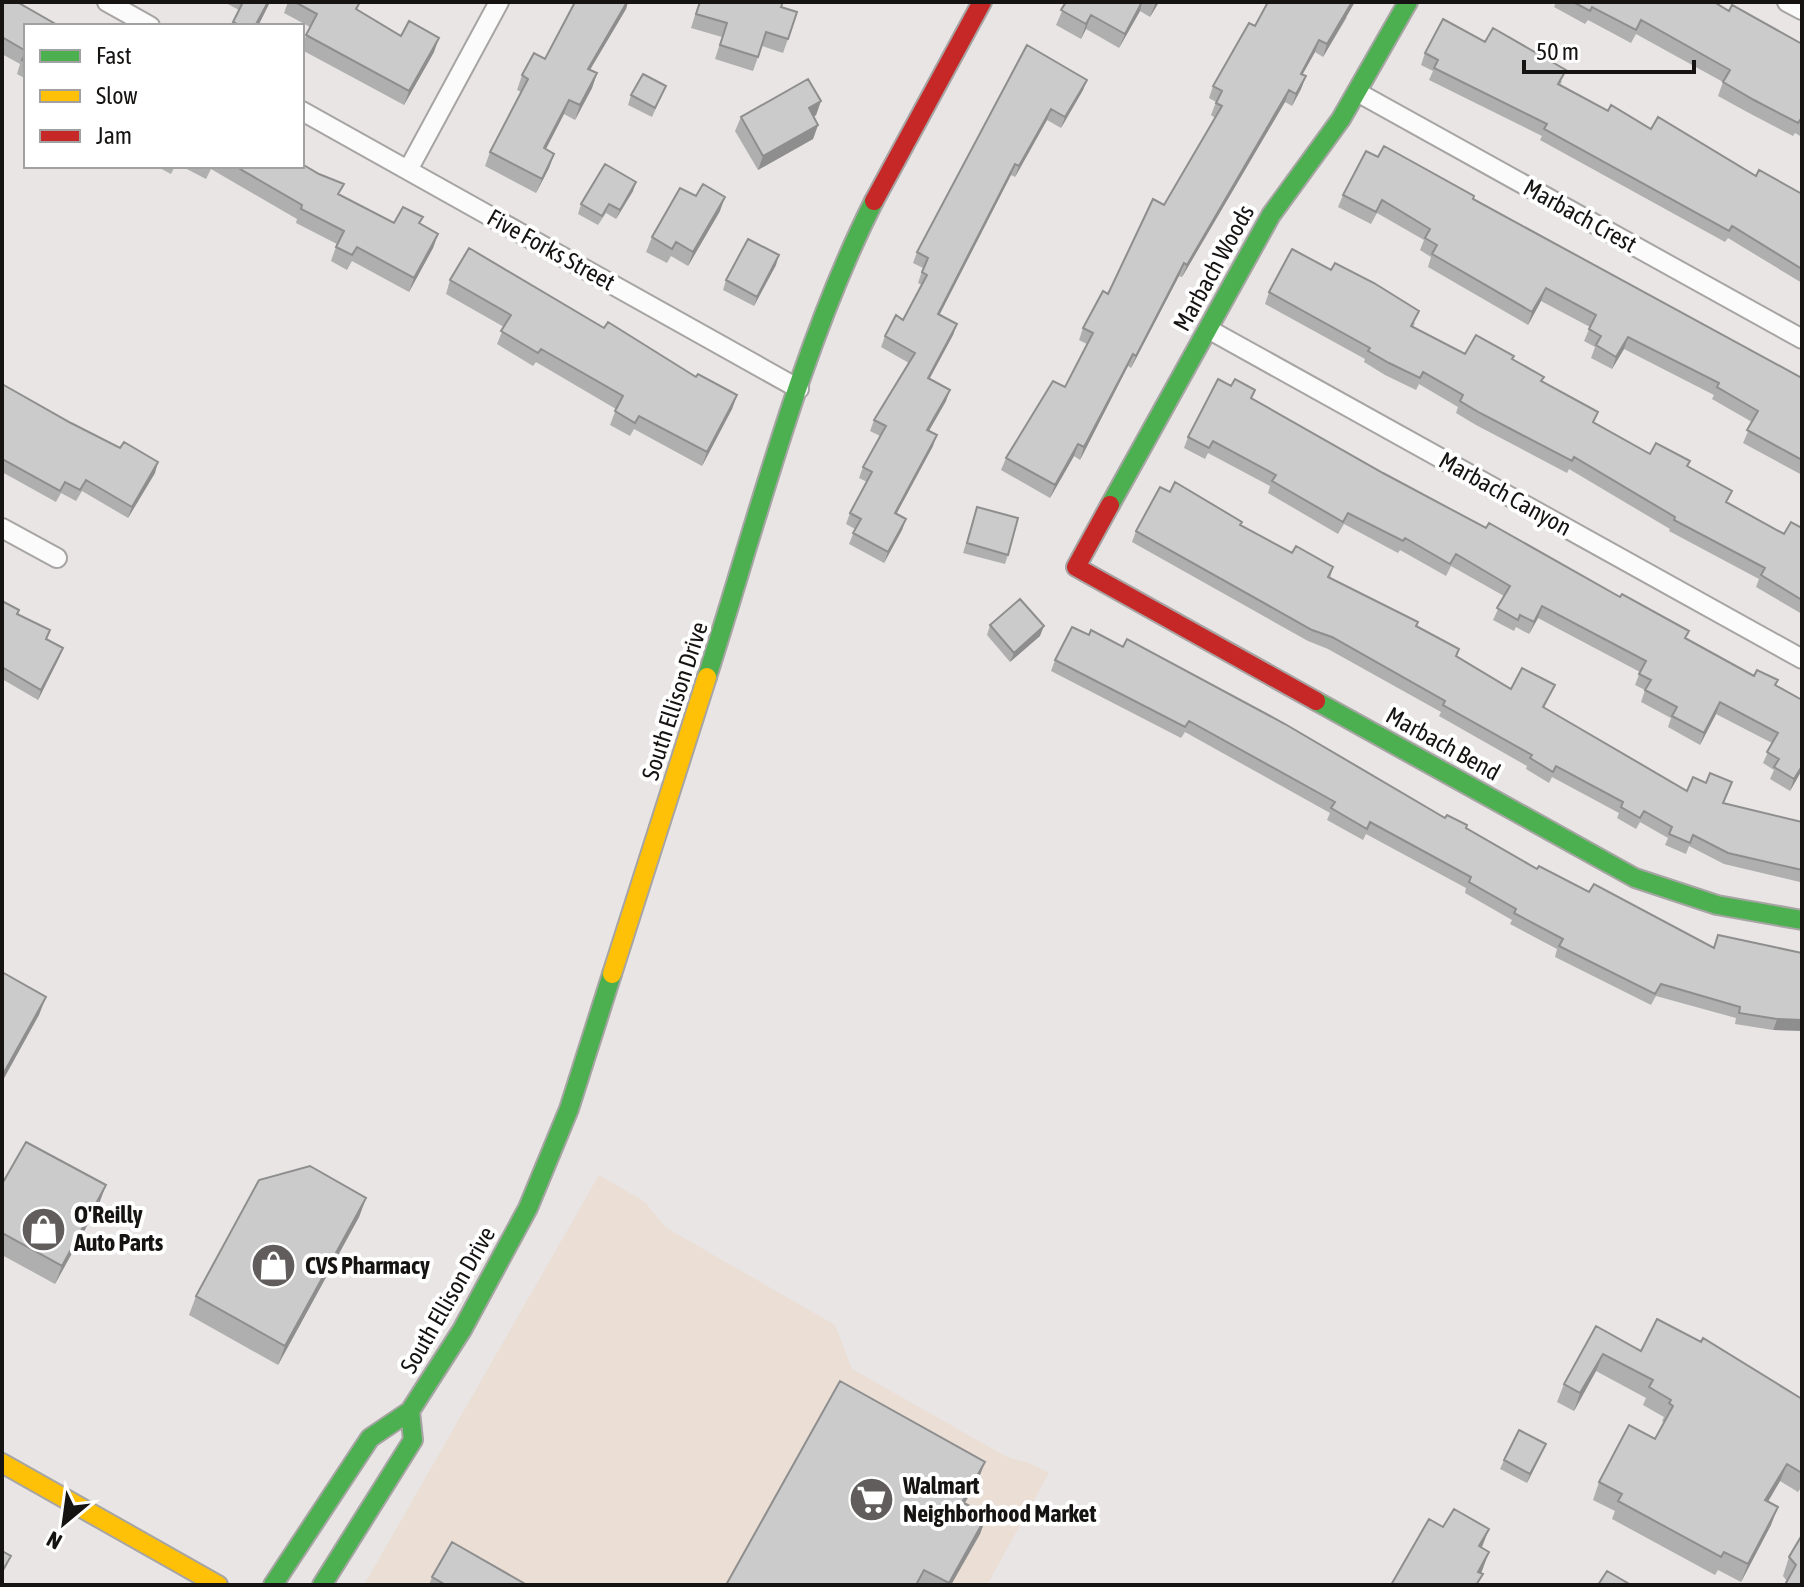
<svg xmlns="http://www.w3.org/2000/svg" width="1804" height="1587" font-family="'Asap Condensed',sans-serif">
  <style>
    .commercial { fill: #eaded5 }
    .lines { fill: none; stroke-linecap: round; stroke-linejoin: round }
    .street-casing { stroke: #a7a5a4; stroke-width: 22 }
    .fast-casing { stroke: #a7a5a4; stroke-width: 22 }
    .slow-casing { stroke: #a7a5a4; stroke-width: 22 }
    .jam-casing { stroke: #a7a5a4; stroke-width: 22 }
    .street { stroke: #fcfbfb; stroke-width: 18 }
    .fast { stroke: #4caf50; stroke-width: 18 }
    .slow { stroke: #ffc107; stroke-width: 18 }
    .jam { stroke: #c62828; stroke-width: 18 }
    .wall { fill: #afafaf }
    .shaded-wall { fill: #8f8e8e }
    .building { fill: #cccbcb; stroke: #8f8e8e; stroke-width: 2 }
    .labels { text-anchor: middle; stroke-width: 8; stroke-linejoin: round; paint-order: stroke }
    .street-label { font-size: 24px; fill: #161413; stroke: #fff }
    .poi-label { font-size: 24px; font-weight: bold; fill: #161413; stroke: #fff; text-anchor: start }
  </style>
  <rect width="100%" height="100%" fill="#e8e5e4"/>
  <path class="commercial" d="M599 1175 645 1202 665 1227 835 1325 852 1369 1007 1457 1029 1463 1049 1473 987 1585H364Z"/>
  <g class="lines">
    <defs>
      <path id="street" d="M107 2 150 26
        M1787 2 1802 10
        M1357 92 1802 339
        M302 111 799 389
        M408 170 499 2
        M1208 329 1802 659
        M2 528 57 558"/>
      <path id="fast" d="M1110 505 1271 215 1341 119 1408 2
        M707 677C757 521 801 346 874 201
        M1316 701 1635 878 1717 905 1802 920
        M273 1585 370 1438 410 1411 462 1330 528 1208 569 1109 612 974
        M322 1585 413 1440 410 1411"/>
      <path id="slow" d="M612 974 707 677
        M2 1463 218 1585"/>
      <path id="jam" d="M874 201 982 2
        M1110 505 1076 567 1316 701"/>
    </defs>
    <use href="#street" class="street-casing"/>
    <use href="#fast" class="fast-casing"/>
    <use href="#slow" class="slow-casing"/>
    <use href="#jam" class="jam-casing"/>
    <use href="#street" class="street"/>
    <use href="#fast" class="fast"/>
    <use href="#slow" class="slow"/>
    <use href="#jam" class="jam"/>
  </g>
  <path class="wall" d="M2 2 26 26V79L17 74 20 64 2 54Z
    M224 2H270L258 26H231L239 10Z
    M288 2H360L357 10 401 36 434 52 404 105 302 50V45L310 27 284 13Z
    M575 2H628L626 9 590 70 597 73 592 88 575 120 564 114 546 149 554 154 549 168 536 193 485 166 490 152 521 92 517 90 522 75 545 59Z
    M699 2H783L781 7 788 39 783 53 762 46 753 71 715 59 722 37 691 28Z
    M1066 2H1159L1150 17 1140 11 1119 48 1086 29 1081 39 1056 25Z
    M1556 2H1714L1729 11 1802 44V137L1795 133 1793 136 1749 113 1718 96 1723 82 1636 34 1631 43 1588 20 1585 24 1554 7Z
    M1347 17 1323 57 1315 52 1302 75 1306 76 1301 89 1292 106 1285 102 1182 277 1179 276 1131 368 1128 366 1080 460 1074 456 1050 498 1001 470 1006 458 1065 387 1087 344 1079 340 1083 328 1108 294 1164 205 1215 118 1211 115 1216 102 1209 98 1213 86 1255 26Z
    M1027 45 1087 80 1083 90 1061 128 1047 120 1015 177 1011 175 940 314 957 324 953 335 929 379 946 401 929 431 933 446 896 514 906 519 902 530 884 563 849 544 855 529 846 524 850 513 867 482 859 478 863 467 880 436 870 431 874 420 909 363 881 347 885 336 903 320 922 285 918 283 923 268 913 263 917 252Z
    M1425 53 1562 81 1560 85 1608 111 1651 129 1756 176 1802 194V283L1728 238 1725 242 1540 140 1542 136 1429 80 1433 71 1421 65Z
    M666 86 652 117 628 105 631 95Z
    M821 101 816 115 814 117 818 125 813 139 758 170 735 131 741 117Z
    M1378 157 1473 199 1802 378V475L1743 443 1752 422 1712 399 1714 395 1624 349 1612 369 1591 358 1595 347 1584 341 1590 327 1541 301 1528 325 1428 267 1431 257 1420 250 1424 240 1377 213 1371 224 1338 207 1343 195Z
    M156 166H175L171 174Z
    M181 166H302L340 195 394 223 420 224 438 234 433 248 409 292 352 261 347 270 331 261 337 244 296 223 297 219 211 169 206 179Z
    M633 191 616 219 606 213 598 225 578 214 581 204Z
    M720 211 688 266 671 256 667 263 646 252 652 237Z
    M776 265 754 306 723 290 726 280Z
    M1331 270 1415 323 1413 327 1465 354 1513 359 1544 377 1542 382 1594 423 1650 454 1690 461 1688 466 1728 503 1784 534 1802 528V614L1756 587 1759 579 1669 531 1670 529 1569 469 1567 473 1476 425 1456 413 1458 407 1419 384 1416 390 1385 375 1364 362 1365 359 1265 304 1269 292Z
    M450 280 604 328 696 377 737 395 732 409 702 466 634 429 630 436 610 425 616 409 536 362 533 366 497 344 504 327 446 294Z
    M2 384 155 473 128 518 82 491 76 501 61 493 56 502 2 472Z
    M1231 386 1255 390 1252 398 1383 473 1754 676 1776 685 1802 700V770L1790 791 1770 779 1774 770 1763 763 1772 743 1716 714 1700 745 1668 727 1671 718 1641 702 1645 690 1635 685 1640 672 1538 618 1529 634 1516 627 1514 631 1493 620 1504 596 1451 566 1446 576 1400 550 1398 553 1344 524 1338 534 1268 493 1270 486 1208 453 1205 459 1184 448 1188 437Z
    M977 507 1008 555 1005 564 963 553Z
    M1240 526 1292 553 1333 567 1330 578 1418 622 1417 626 1459 649 1457 656 1511 689 1555 685 1544 708 1687 791 1724 803 1802 822V875L1800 882 1724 864 1689 846 1686 854 1665 845 1668 838 1640 822 1636 829 1617 818 1619 813 1552 777 1549 783 1526 769 1527 766 1439 716 1441 712 1328 649 1308 641 1132 542 1136 531Z
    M2 601 47 640 63 648 59 658 38 700 2 679Z
    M990 625 1040 636 1010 662 987 635Z
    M1055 660 1445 818 1466 828 1537 869 1713 948 1718 935 1802 953 1773 1030 1735 1024 1736 1018 1656 996 1651 1005 1555 957 1557 949 1510 924 1512 920 1465 893 1466 888 1366 834 1363 840 1327 820 1330 813 1185 732 1181 738 1051 671Z
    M2 1184 99 1204 55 1284 2 1255Z
    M366 1198 359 1217 278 1365 189 1315 196 1296Z
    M1596 1326 1641 1351 1802 1399V1486L1798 1492 1780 1481 1768 1502 1771 1525 1741 1582 1718 1570 1715 1575 1612 1519 1615 1511 1593 1500 1599 1482 1655 1439 1664 1422 1662 1421 1664 1417 1643 1405 1646 1398 1596 1371 1574 1411 1557 1402 1564 1384Z
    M1542 1453 1527 1483 1500 1469 1504 1460Z
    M985 1462 978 1480 965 1503 987 1515 980 1534 951 1585H726Z
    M1802 1535V1585H1785L1787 1581 1783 1576 1789 1557Z
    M432 1577 527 1585H429Z"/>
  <path class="shaded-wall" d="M268 2H270L258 26H255Z
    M627 2H628L626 9 582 83 588 69Z
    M1142 2 1140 11 1119 48 1125 34Z
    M1156 2H1159L1150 17Z
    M1352 2H1355L1323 57 1327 44Z
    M1091 15 1086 29 1081 39 1086 24Z
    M439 38 434 52 404 105 409 91Z
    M1319 40 1315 52 1296 86 1301 74Z
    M597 73 592 88 575 120 580 105Z
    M1306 76 1301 89 1292 106 1296 94Z
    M1087 80 1083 90 1061 128 1065 117Z
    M1289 90 1285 102 1182 277 1187 265Z
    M569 100 564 114 539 162 544 148Z
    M821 101 816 115 804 122 809 108Z
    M1051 109 1047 120 1015 177 1019 166Z
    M818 125 813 139 758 170 763 156Z
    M554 154 549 168 536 193 542 179Z
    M1015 164 1011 175 934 325 938 314Z
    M636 182 633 191 616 219 620 210Z
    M725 197 720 211 688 266 693 252Z
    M438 234 433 248 409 292 414 278Z
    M779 255 776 265 754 306 757 297Z
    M1184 263 1179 276 1131 368 1136 356Z
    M1546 288 1541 301 1528 325 1532 312Z
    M957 324 953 335 924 389 928 378Z
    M1628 337 1624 349 1612 369 1616 357Z
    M1133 354 1128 366 1080 460 1084 447Z
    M950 390 946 401 923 441 927 430Z
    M737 395 732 409 702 466 707 452Z
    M937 435 933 446 891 524 895 513Z
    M1078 444 1074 456 1050 498 1055 485Z
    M158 462 155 473 128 518 132 507Z
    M906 519 902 530 884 563 888 552Z
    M1542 606 1538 618 1529 634 1534 622Z
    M1044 626 1040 636 1010 662 1014 653Z
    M63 648 59 658 38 700 41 690Z
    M1720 702 1716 714 1700 745 1704 733Z
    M1802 766V770L1790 791 1794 779Z
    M46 997 39 1015 2 1082V1076Z
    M1777 1019 1802 1020V1031L1773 1030Z
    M106 1185 99 1204 55 1284 62 1266Z
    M366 1198 359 1217 278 1365 285 1346Z
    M1603 1354 1596 1371 1574 1411 1580 1393Z
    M1546 1444 1542 1453 1527 1483 1530 1474Z
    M985 1462 978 1480 955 1520 962 1502Z
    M1787 1464 1780 1481 1758 1518 1765 1500Z
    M1778 1507 1771 1525 1741 1582 1748 1564Z
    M987 1515 980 1534 951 1585H948Z
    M1489 1529 1482 1547 1479 1546Z
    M1489 1552 1482 1571 1474 1585 1478 1572Z"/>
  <path class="building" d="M2 2H17L59 26H26V51L2 37Z
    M243 2H268L255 26H241L233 22Z
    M295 2H360L356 9 401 36 409 21 439 38 409 91 306 35 317 14Z
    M575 2H627L588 69 597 73 580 105 569 100 544 148 554 154 542 179 490 152 528 79 522 75 534 53 545 59Z
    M700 2H783L781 7 797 12 788 39 766 32 758 57 720 45 727 23 696 14Z
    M1066 2H1142L1125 34 1091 15 1086 24 1061 10Z
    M1268 2H1352L1327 44 1319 40 1301 74 1306 76 1296 94 1289 90 1187 265 1184 263 1136 356 1133 354 1084 447 1078 444 1055 485 1006 458 1053 381 1065 387 1093 333 1083 328 1103 291 1108 294 1153 199 1164 205 1222 106 1216 103 1222 91 1213 86 1249 23 1255 26Z
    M1573 2H1714L1729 11 1732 5 1802 44V121L1800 120 1798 123 1754 100 1723 82 1730 70 1641 20 1636 30 1592 7 1590 11Z
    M1443 19 1485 42 1493 28 1566 70 1558 84 1608 111 1611 105 1651 129 1658 117 1756 176 1759 170 1802 194V269L1732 226 1729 231 1544 129 1547 124 1434 68 1438 60 1425 53Z
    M1027 45 1087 80 1065 117 1051 109 1019 166 1015 164 938 314 957 324 928 378 950 390 927 430 937 435 895 513 906 519 888 552 853 533 861 519 850 513 872 472 863 467 886 426 874 420 915 353 885 336 896 315 903 320 927 275 922 272 928 258 917 252Z
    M26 52V62L22 60Z
    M643 74 666 86 655 108 631 95Z
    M808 79 821 101 809 108 818 125 763 156 741 117Z
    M1384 146 1474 196 1473 199 1802 378V460L1747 430 1758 411 1717 387 1719 383 1628 337 1616 357 1596 345 1601 336 1589 329 1596 315 1546 288 1532 312 1432 254 1437 245 1425 238 1430 229 1382 200 1376 212 1343 195 1366 151 1378 157Z
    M302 164 319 174 344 184 338 194 394 223 403 207 423 217 419 223 438 234 414 278 357 247 352 255 336 247 344 231 301 209 302 205 235 166H302Z
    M605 164 636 182 620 210 609 204 602 216 581 204Z
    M703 184 725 197 693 252 676 242 672 249 652 237 680 188 696 196Z
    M748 239 779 255 757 297 726 280Z
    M469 248 604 328 608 322 696 377 698 374 737 395 707 452 639 416 635 423 615 411 623 396 541 349 538 353 501 331 511 315 450 280Z
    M1292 249 1331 270 1335 263 1374 283 1419 311 1411 326 1465 354 1476 335 1514 356 1512 359 1544 377 1541 381 1598 412 1593 422 1650 454 1656 443 1690 461 1687 466 1732 491 1726 502 1784 534 1791 522 1802 528V600L1761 575 1765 568 1674 520 1675 517 1574 457 1572 461 1480 413 1460 401 1463 395 1423 372 1420 378 1389 363 1368 351 1370 348 1269 292Z
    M1218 379 1231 386 1235 379 1255 390 1251 398 1383 473 1486 528 1489 523 1620 597 1622 594 1689 631 1685 638 1754 676 1757 670 1778 680 1775 685 1802 700V766L1794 779 1774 767 1779 759 1767 752 1778 733 1720 702 1704 733 1672 716 1677 707 1645 690 1651 680 1639 674 1646 661 1542 606 1534 622 1520 615 1518 620 1497 608 1510 586 1456 554 1450 564 1405 538 1403 541 1348 513 1343 522 1272 481 1276 475 1213 441 1209 448 1188 437Z
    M2 384 71 423 120 448 124 442 158 462 132 507 86 480 80 490 65 482 60 491 2 459Z
    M1175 482 1242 522 1240 525 1292 553 1296 546 1333 567 1328 577 1418 622 1416 626 1459 649 1456 656 1511 689 1522 668 1555 685 1543 707 1687 791 1693 777 1706 783 1710 773 1732 782 1723 803 1802 822V870L1728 853 1693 835 1690 843 1669 834 1672 827 1644 811 1640 818 1621 807 1623 802 1556 766 1553 772 1530 758 1532 755 1443 705 1445 701 1332 637 1312 630 1136 531 1160 487 1170 492Z
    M977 507 1018 518 1008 555 967 543Z
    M1020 599 1044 626 1014 653 990 625Z
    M2 601 19 610 17 614 50 630 46 639 63 648 41 690 2 667Z
    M1072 627 1089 635 1091 630 1123 647 1127 639 1285 724 1445 818 1447 815 1467 825 1466 828 1537 869 1539 866 1589 892 1594 884 1714 948 1718 935 1802 953V1020L1777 1019 1739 1013 1740 1007 1661 984 1655 994 1559 946 1563 939 1514 913 1516 909 1469 882 1471 877 1370 822 1367 829 1331 808 1335 802 1189 721 1185 727 1055 660Z
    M2 972 46 997 2 1076Z
    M26 1142 106 1185 62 1266 2 1233V1184Z
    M310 1166 366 1198 285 1346 196 1296 259 1180Z
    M1657 1319 1701 1342 1703 1338 1802 1399V1473L1787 1464 1765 1500 1778 1507 1748 1564 1724 1552 1721 1557 1618 1501 1622 1494 1599 1482 1629 1425 1655 1439 1673 1406 1669 1403 1671 1400 1649 1387 1653 1380 1603 1354 1580 1393 1564 1384 1596 1326 1641 1351Z
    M840 1381 985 1462 962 1502 987 1515 949 1583 924 1570 916 1585H726Z
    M1519 1430 1546 1444 1530 1474 1504 1460Z
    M1454 1509 1489 1529 1479 1546 1489 1552 1478 1572 1483 1574 1476 1585H1391L1429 1519 1443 1527Z
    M1802 1535V1585H1789L1786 1583 1796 1565 1789 1557Z
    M452 1542 527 1585H446L432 1577Z
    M2 1551 11 1556 2 1572Z
    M1607 1571 1631 1585H1598Z"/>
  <defs>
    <symbol id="shop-disc" viewBox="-11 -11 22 22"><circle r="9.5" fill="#605d5c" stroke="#fff"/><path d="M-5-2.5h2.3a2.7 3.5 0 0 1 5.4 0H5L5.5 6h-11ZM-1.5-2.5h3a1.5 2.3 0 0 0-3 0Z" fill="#fff"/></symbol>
    <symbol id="supermarket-disc" viewBox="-11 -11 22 22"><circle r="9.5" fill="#605d5c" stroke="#fff"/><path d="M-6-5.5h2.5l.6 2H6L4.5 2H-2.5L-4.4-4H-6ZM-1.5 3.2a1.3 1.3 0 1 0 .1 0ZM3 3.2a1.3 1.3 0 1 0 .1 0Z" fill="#fff"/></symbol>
  </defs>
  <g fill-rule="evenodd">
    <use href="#shop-disc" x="18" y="1204" width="51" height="51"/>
    <use href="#shop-disc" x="248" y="1240" width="51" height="51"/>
    <use href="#supermarket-disc" x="846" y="1474" width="51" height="51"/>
  </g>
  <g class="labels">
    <g class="street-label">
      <text transform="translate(1580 216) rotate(29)" y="8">Marbach Crest</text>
      <text transform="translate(551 250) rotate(29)" y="8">Five Forks Street</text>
      <text transform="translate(1214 268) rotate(-61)" y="8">Marbach Woods</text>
      <text transform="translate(1505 494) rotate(29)" y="8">Marbach Canyon</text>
      <text transform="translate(675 701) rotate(-72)" y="8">South Ellison Drive</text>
      <text transform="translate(1443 744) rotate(29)" y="8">Marbach Bend</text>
      <text transform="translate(448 1300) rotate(-60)" y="8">South Ellison Drive</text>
    </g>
    <g class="poi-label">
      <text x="74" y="1223">O'Reilly<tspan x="74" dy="28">Auto Parts</tspan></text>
      <text x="305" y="1274">CVS Pharmacy</text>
      <text x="903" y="1494">Walmart<tspan x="903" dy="28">Neighborhood Market</tspan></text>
    </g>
  </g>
  <rect width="1804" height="1587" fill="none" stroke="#161413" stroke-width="8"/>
  <rect x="24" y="24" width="280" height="144" fill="#ffffff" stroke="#a2a1a1" stroke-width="2"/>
  <rect x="40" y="50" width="40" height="12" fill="#4caf50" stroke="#a2a1a1" stroke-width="2"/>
  <text x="96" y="64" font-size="24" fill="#161413">Fast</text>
  <rect x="40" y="90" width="40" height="12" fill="#ffc107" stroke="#a2a1a1" stroke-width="2"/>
  <text x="96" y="104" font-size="24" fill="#161413">Slow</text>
  <rect x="40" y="130" width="40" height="12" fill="#c62828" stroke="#a2a1a1" stroke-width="2"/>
  <text x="96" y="144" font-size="24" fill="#161413">Jam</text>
  <g transform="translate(64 1523) rotate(209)" stroke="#ffffff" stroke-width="6" paint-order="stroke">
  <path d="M0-6L14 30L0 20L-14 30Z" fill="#161413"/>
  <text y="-12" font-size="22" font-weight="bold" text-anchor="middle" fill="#161413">N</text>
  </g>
  <path d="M1524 60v12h170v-12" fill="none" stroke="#161413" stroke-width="4"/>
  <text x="1536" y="60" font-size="24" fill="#161413" stroke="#ffffff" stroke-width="6" paint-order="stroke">50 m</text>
</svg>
